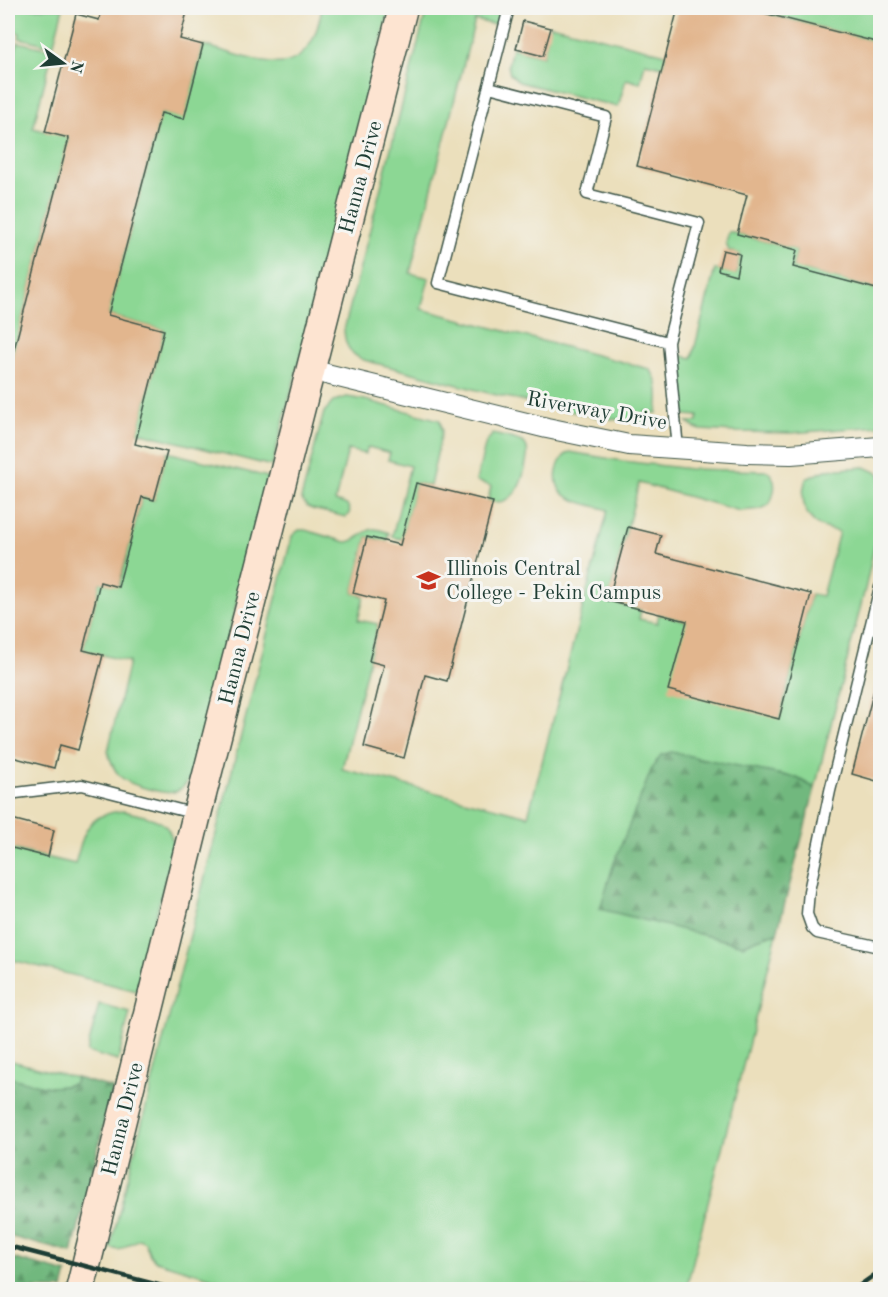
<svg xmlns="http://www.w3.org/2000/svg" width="888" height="1297" font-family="'Old Standard TT',serif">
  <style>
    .green { fill: #8cd794; stroke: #568a64; stroke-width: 1.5 }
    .forest { fill: url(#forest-firs); stroke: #487a59; stroke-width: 1.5 }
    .building { fill: #e2b68e }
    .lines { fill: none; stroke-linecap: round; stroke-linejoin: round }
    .lane-casing { stroke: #3e5548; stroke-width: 13 }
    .street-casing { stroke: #3e5548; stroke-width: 22 }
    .secondary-casing { stroke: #3e5548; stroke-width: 31 }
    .lane { stroke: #fff; stroke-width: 10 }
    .street { stroke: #fff; stroke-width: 20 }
    .secondary { stroke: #fde4d1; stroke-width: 28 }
    .rail { stroke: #1f3d34; stroke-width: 4.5 }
    .labels { text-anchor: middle; stroke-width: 6; stroke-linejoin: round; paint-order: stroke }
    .street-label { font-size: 21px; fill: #1f3d34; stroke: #f6f6f2 }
    .poi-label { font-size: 21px; fill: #1f3d34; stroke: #f6f6f2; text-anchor: start }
  </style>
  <defs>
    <pattern id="forest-firs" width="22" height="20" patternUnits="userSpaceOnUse" patternTransform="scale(1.5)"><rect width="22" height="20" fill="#71b87e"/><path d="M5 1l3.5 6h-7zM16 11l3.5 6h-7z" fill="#5c9768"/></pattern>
  </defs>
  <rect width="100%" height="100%" fill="#f6f6f2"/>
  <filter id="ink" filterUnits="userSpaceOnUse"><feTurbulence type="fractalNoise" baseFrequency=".0167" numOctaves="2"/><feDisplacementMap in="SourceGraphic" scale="12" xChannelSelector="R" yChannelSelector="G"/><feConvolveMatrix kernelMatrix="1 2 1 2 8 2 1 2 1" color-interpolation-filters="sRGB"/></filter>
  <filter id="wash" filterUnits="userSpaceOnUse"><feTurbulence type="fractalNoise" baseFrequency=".008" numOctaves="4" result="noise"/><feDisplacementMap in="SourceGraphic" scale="24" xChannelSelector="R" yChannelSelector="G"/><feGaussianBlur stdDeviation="1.35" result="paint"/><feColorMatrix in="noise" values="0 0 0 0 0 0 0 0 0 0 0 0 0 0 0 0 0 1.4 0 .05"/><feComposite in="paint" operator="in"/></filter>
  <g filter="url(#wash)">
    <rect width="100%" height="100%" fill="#ebdfbc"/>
    <path class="green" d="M8 8H63L53 46 19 38 20 33 8 30Z
      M322 8H388V15L272 466 138 432 164 330 108 315 161 113 184 118 203 45C217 49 230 53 244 57 273 65 296 71 313 39 318 29 320 18 322 8Z
      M427 8H500L496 25 475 20 410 273 429 278 421 309 649 369C660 379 659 399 657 413L645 412V418L656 419 650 422 640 423 592 416 492 394 364 360C349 354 345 345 344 330Z
      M753 8H880V43L752 10Z
      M551 25 666 54 663 67 645 63 640 83 626 79 618 107 519 82 510 74 508 65 512 48 543 56Z
      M18 42 53 50 33 128 69 138 10 365 8 364V58L13 59Z
      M729 232 797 250 793 267 880 290V426L791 433 734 432 701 430 695 428 687 422H697L698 416 685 415 678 375 677 355 692 358 715 269 736 274 740 254 729 251 726 243Z
      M347 397 365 400 440 420 442 431 430 486 416 483 402 539 392 537 410 466 388 460 390 453 368 447 365 454 348 450 335 501C343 504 352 504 349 514L346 517 312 509 307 507 301 499 324 412 334 401Z
      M493 434C500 436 520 439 525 444 530 451 526 460 525 468 521 487 512 507 488 501L491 486 476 481 486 442Z
      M167 452 268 477 196 765C192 775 187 786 177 791 166 796 128 785 120 776 113 769 110 760 108 751L129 662 83 650 100 582 119 586 142 497 154 500Z
      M570 452 623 461 690 469 768 471C778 481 775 493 769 505L761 509 740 511 639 483 608 601 641 610 639 619 657 623 659 614 768 642 779 719 811 594 822 596 839 532C833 530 826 529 820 526 803 517 800 496 806 479L826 470 865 467 880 474V520L866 585 815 788 797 778 767 772 601 909 743 945 757 939 777 933 686 1289H249L156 1261 150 1255 145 1242 139 1239 119 1250 110 1248 292 536 299 530H305L346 542C357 542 363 530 374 529 378 529 384 531 389 533L387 541 367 537 353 593 364 596 358 620 378 624 342 769 528 816 608 510C587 503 551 502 557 471 559 462 562 456 570 452Z
      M124 811C149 818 173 817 173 849L137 991 8 959V848L75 864C84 833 86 813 124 811Z
      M99 1004 130 1012 118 1061 87 1052Z
      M8 1060 76 1078 75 1083C51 1092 32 1083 8 1077Z"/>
    <path class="forest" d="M671 752 797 778 815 788 777 933 757 939 743 945 600 909 614 863 652 768 661 755Z
      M8 1077C32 1083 51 1092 75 1083L76 1078 113 1088 72 1253 8 1236Z
      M8 1257 67 1273 63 1289H8Z"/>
    <g id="blocks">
      <path class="building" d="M102 8H188L180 39 203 45 184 119 161 113 108 315 164 330 135 444 167 452 154 500 142 497 118 587 100 582 83 650 103 655 78 750 60 745 54 768 8 756V364L10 365 69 138 45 132 76 14 99 20Z
        M678 8H753L752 10 880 43V290L793 267 797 250 737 234 747 195 637 166Z
        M523 21 551 28 543 56 516 49Z
        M723 250 740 254 736 275 718 270Z
        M416 483 493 502 447 681 425 675 404 758 364 747 384 665 369 661 384 601 353 593 367 537 400 545Z
        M628 527 661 535 656 554 811 594 779 719 668 690 687 621 608 601Z
        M875 686 880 687V782L852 774Z
        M8 818 54 830 48 857 8 847Z"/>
    </g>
  </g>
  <g filter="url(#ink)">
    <use href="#blocks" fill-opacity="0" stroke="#3e5548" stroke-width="1.5"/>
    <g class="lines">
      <defs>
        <path id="lane" d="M509 8 438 283 668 342
          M489 87 606 117 587 194 699 223 668 342 678 449
          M880 587 830 791 809 891 807 914 812 928 817 933 880 947
          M8 791 16 793 82 785 196 814"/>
        <path id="street" d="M310 370 547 428 629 445 747 453 791 454 880 447"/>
        <path id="secondary" d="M80 1290 197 814 403 8"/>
      </defs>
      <use href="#lane" class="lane-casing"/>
      <use href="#street" class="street-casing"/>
      <use href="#secondary" class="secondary-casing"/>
      <use href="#lane" class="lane"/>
      <use href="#street" class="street"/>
      <use href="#secondary" class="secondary"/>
      <path class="rail" d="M8 1246 178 1290
        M853 1290 880 1271"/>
    </g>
  </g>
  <defs>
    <symbol id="university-bare" viewBox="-9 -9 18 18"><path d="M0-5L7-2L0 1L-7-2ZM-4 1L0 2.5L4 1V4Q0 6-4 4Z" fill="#c8321e" stroke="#f6f6f2" stroke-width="2.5" paint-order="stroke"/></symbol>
  </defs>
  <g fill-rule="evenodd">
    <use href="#university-bare" x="412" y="564" width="33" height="33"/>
  </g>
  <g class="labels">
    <g class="street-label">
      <text transform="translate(360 177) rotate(-75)" y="7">Hanna Drive</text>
      <text transform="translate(597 410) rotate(10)" y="7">Riverway Drive</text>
      <text transform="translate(239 648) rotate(-76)" y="7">Hanna Drive</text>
      <text transform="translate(122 1119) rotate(-76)" y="7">Hanna Drive</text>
    </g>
    <g class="poi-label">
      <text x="446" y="575">Illinois Central<tspan x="446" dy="24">College - Pekin Campus</tspan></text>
    </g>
  </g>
  <rect width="888" height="1297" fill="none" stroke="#f6f6f2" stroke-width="30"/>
  <g transform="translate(63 63) rotate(105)" stroke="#f6f6f2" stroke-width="4.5" paint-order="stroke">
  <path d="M0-4.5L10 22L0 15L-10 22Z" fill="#1f3d34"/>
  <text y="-9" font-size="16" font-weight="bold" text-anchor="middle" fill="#1f3d34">N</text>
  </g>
</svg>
